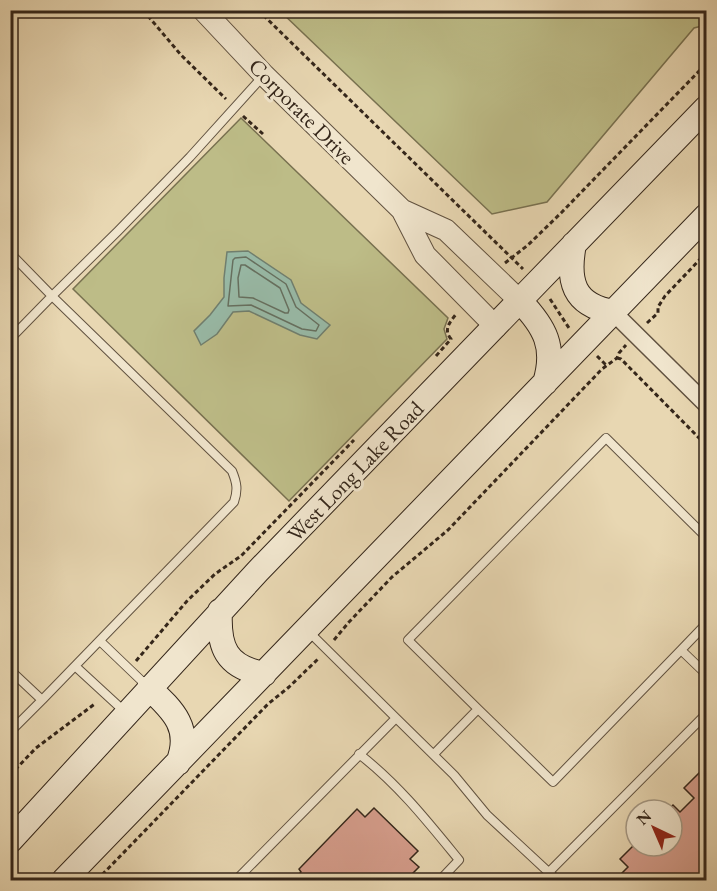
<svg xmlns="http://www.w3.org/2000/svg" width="717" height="891" font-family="'EB Garamond',serif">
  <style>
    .green { fill: #bdbc87; stroke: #787150; stroke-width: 1.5 }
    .water { fill: #98baa7; stroke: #707f6f; stroke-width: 1.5 }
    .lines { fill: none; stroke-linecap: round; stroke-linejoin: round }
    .shore { stroke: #667060; stroke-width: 1.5 }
    .building { fill: #d69d8c; stroke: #34261a; stroke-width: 1.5 }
    .service-casing { stroke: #615240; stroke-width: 10 }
    .minor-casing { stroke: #615240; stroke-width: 19 }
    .tertiary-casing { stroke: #615240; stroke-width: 23 }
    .secondary-casing { stroke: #34261a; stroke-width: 26 }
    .path { stroke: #34261a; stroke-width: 3; stroke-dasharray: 4.5 3; stroke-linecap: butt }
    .service { stroke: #f0e5cd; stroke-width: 8 }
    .minor { stroke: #f0e5cd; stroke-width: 16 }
    .tertiary { stroke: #f0e5cd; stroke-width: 21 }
    .secondary { stroke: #f0e5cd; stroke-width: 24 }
    .labels { text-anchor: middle; stroke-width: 6; stroke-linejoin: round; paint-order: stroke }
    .street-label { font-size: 22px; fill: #34261a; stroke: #f0e5cd }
  </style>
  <rect width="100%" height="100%" fill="#e8d7b2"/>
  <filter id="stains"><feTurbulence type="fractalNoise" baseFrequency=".00333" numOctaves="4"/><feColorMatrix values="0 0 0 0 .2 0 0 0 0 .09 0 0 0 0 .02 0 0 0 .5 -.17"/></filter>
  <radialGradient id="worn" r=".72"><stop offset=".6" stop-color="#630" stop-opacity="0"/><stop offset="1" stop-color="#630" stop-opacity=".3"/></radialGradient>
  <path class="green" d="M706 10V25L694 28 547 202 492 214 280 11Z
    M241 118 448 318 444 329 447 339 289 501 73 289Z"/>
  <path class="water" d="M248 251 291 280 301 303 330 325 317 339 300 335 249 311 233 312 217 334 201 345 194 331 210 315 224 297V278L227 252Z"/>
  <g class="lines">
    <path class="shore" d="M246 257 286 284 296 307 319 325 316 331 302 329 251 305 228 306 233 260 235 258Z
      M241 265H245L280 288 289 310 288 313H285L253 298 239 297 238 278Z"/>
  </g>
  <path class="building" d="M706 766V880H615L628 867 620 859 636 843V846H672V810H668L673 805 680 812 694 798 684 788Z
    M374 808 418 851 410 859 419 867 406 880H294L301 872 299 869 357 809 365 817Z"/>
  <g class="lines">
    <defs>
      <path id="service" d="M10 253 52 296 118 231 190 157 264 75
        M10 339 52 296 232 471C237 483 238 490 234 502L42 700 10 670
        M706 624 681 650 706 674
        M100 641 147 686
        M75 666 125 712
        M478 709 553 782 681 650
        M396 718 454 775 487 815 557 880
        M10 732 42 700
        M359 754C398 784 428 822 459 860L440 880
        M434 754 478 709 408 640 606 438 706 537
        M549 872 706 714
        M236 880 396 718 307 630"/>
      <path id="minor" d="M613 312 706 404"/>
      <path id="tertiary" d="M203 10 264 75 402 210 425 255 496 327
        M402 210 446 230 520 301"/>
      <path id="secondary" d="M574 244C567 281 573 305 613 312
        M520 301C545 327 556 347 545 383
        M220 611C218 647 226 667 264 674
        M149 688C174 711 192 729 178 763
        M10 841 258 571 706 108
        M64 880 706 216"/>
    </defs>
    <use href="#service" class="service-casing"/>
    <use href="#minor" class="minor-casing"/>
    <use href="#tertiary" class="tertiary-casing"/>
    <use href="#secondary" class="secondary-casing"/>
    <path class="path" d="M143 10 181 55 226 99
      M258 10 523 269
      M243 116 263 134
      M505 263 528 245 562 212 706 64
      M550 299 569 328
      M647 323 658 313V307L665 296 706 253
      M436 356 451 339C443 329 450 322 457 313
      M597 356 606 365
      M617 358 621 359 706 445
      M334 640 349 622 392 577 448 530 602 369 617 358 619 353 626 345
      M136 661 187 601 215 574 241 556 354 440
      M10 775 36 748 96 703
      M97 880 268 704 289 687 318 659"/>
    <use href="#service" class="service"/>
    <use href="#minor" class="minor"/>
    <use href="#tertiary" class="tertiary"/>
    <use href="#secondary" class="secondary"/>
  </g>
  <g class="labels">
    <g class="street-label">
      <text transform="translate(302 111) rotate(45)" y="8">Corporate Drive</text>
      <text transform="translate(355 471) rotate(-46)" y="8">West Long Lake Road</text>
    </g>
  </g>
  <rect width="717" height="891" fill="none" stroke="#e8d7b2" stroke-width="36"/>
  <rect x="12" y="12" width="693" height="867" fill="none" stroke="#34261a" stroke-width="3"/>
  <rect x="18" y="18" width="681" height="855" fill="none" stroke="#34261a" stroke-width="1.5"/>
  <g transform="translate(654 828) rotate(316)"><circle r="28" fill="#f0e5cd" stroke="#a59985" stroke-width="1.5"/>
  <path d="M0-4.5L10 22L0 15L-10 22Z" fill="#8f2418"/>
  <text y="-9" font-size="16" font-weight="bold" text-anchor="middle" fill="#34261a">N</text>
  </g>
  <rect width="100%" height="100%" filter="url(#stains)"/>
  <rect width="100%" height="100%" fill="url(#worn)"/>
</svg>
